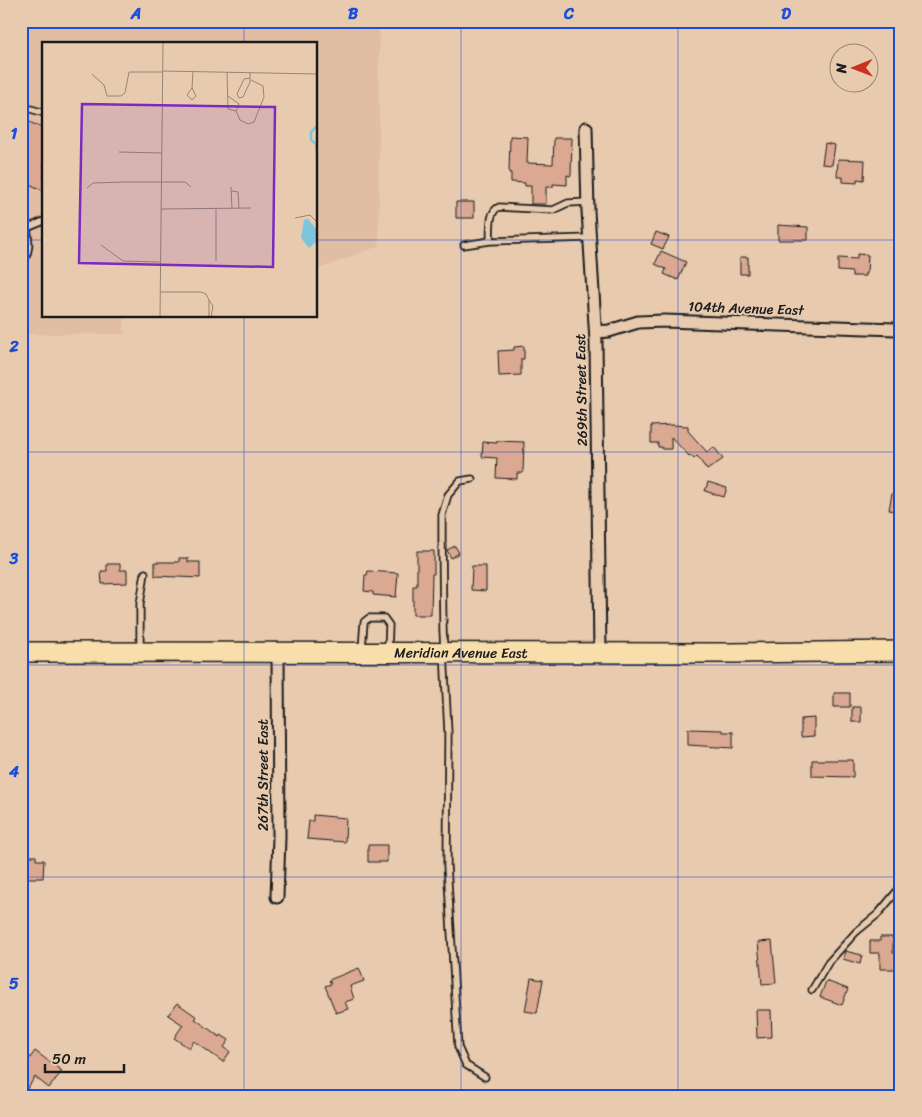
<svg xmlns="http://www.w3.org/2000/svg" width="922" height="1117" font-family="Sriracha,sans-serif">
  <style>
    .built { fill: #e0bda3 }
    .building { fill: #dba892; stroke: #1c1c1c }
    .lines { fill: none; stroke-linecap: round; stroke-linejoin: round }
    .lane-casing { stroke: #1c1c1c; stroke-width: 9 }
    .street-casing { stroke: #1c1c1c; stroke-width: 15 }
    .primary-casing { stroke: #1c1c1c; stroke-width: 22 }
    .lane { stroke: #e8cbaf; stroke-width: 5.5 }
    .street { stroke: #e8cbaf; stroke-width: 11 }
    .primary { stroke: #f8deab; stroke-width: 19 }
    .grid { fill: none; stroke: #1d4ed8; stroke-width: 1; stroke-opacity: 0.55 }
    .labels { text-anchor: middle; stroke-width: 4; stroke-linejoin: round; paint-order: stroke }
    .street-label { font-size: 14px; fill: #1c1c1c; stroke: #e8cbaf }
    .inset-river { fill: none; stroke: #7cc5dd; stroke-width: 2.5 }
    .inset-road { fill: none; stroke: #968574; stroke-width: 1 }
    .view { fill: #7b2cbf; fill-opacity: 0.15; stroke: #7b2cbf; stroke-width: 2.5 }
    .inset-edge { fill: none; stroke: #1c1c1c; stroke-width: 2.5 }
    .neatline { fill: none; stroke: #1d4ed8; stroke-width: 2 }
    .grid-label { font-size: 16px; text-anchor: middle; font-weight: bold; fill: #1d4ed8 }
  </style>
  <rect width="100%" height="100%" fill="#e8cbaf"/>
  <filter id="ink" filterUnits="userSpaceOnUse"><feTurbulence type="fractalNoise" baseFrequency=".02" numOctaves="2"/><feDisplacementMap in="SourceGraphic" scale="10" xChannelSelector="R" yChannelSelector="G"/><feConvolveMatrix kernelMatrix="1 2 1 2 8 2 1 2 1" color-interpolation-filters="sRGB"/></filter>
  <g filter="url(#ink)">
    <path class="built" d="M21 21H379V246L316 270V44H44V316H124V334H21Z"/>
    <path class="building" d="M21 118 44 129V191L21 180Z
      M510 136 528 137 527 163 553 164 554 138H572L571 176 567 175V185L553 184V187H546V204H531V186H525V183L511 182V173H509Z
      M825 143 835 145 832 165 822 164Z
      M838 159 865 160 864 180 857 179V183L843 182V177H837Z
      M456 202H474V218H456Z
      M778 225 808 227V240H778Z
      M656 232 669 237 663 249 651 244Z
      M661 251 686 262 678 280 664 274 666 269 655 264Z
      M857 254 868 255 867 273H865V276H852V272L838 271V258L857 259Z
      M740 257H748V274H740Z
      M524 346V359H521V375L499 376 498 351 514 350V347Z
      M673 425 688 426V431L707 452 714 447 723 459 707 470 697 456 694 459 690 455 689 456 671 437V449H662V447H658V443H651V426Z
      M497 441 524 442 523 473H517V479L496 478 497 458 482 457 483 442 497 443Z
      M708 482 727 488 724 497 705 491Z
      M892 493 901 494V512L889 510Z
      M455 546 459 553 451 558 447 550Z
      M417 551H434V574H432L431 615H413V586H417Z
      M179 558H188V562H200V578L155 576V562H179Z
      M107 564H120V570H127V583L102 584 101 571H107Z
      M472 566H486V591L471 590Z
      M368 571 398 573 396 597 373 595V592L364 591 365 575H367Z
      M834 693H850V707H834Z
      M852 707H861V722H852Z
      M814 718V736L801 737V719Z
      M688 729 723 730V732H733V748L688 745Z
      M812 760H853V777L812 776Z
      M313 815 346 818 345 842 307 839 309 821H313Z
      M368 845H387V862H368Z
      M21 856H36V860H44L43 878H21Z
      M880 937H893V953H897V969H880V953H870V941H880Z
      M772 941 776 983 762 984 758 942Z
      M845 951 862 955 860 964 843 959Z
      M359 968 364 981 350 986 354 999 345 1002 348 1009 336 1013 325 986 331 984 329 980Z
      M531 978 543 980 537 1013 525 1011Z
      M826 981 848 989 842 1005 820 997Z
      M177 1003 197 1017 195 1019 220 1037 221 1035 229 1040 224 1047 230 1052 223 1062 194 1041 189 1048 174 1038 183 1025 168 1015Z
      M756 1010H771L772 1037 757 1038Z
      M35 1051 62 1071 49 1088 35 1077 27 1089 21 1085V1070Z"/>
    <g class="lines">
      <defs>
        <path id="lane" d="M21 106 44 113
          M490 241C491 230 488 212 499 207L553 210 568 203 588 202
          M464 245 490 241 590 238
          M21 266C30 253 30 243 27 228L44 221
          M472 479 460 481 448 495 442 515V539L443 630 448 733 447 865 458 1047 466 1065 485 1077
          M362 649 364 622 369 618H384L389 625 388 651
          M140 650V604L145 573
          M812 990 828 963 856 932 878 914 898 890 901 882"/>
        <path id="street" d="M586 128 588 211 596 341 600 652
          M596 332 609 331 638 322 665 321 896 329
          M277 897 279 837 278 652"/>
        <g id="primary">
          <path id="s1" d="M21 652 731 653 901 651"/>
        </g>
      </defs>
      <use href="#lane" class="lane-casing"/>
      <use href="#street" class="street-casing"/>
      <use href="#primary" class="primary-casing"/>
      <use href="#lane" class="lane"/>
      <use href="#street" class="street"/>
      <use href="#primary" class="primary"/>
    </g>
  </g>
  <path class="grid" d="M244 21V44M461 21V1096M678 21V1096M21 240H44M316 240H901M244 316V1096M21 452H901M21 665H901M21 877H901"/>
  <g class="labels">
    <g class="street-label">
      <text transform="translate(746 308) rotate(2)" y="5">104th Avenue East</text>
      <text transform="translate(581 390) rotate(-91)" y="5">269th Street East</text>
      <text dy="5" stroke="none"><textPath href="#s1" startOffset="440">Meridian Avenue East</textPath></text>
      <text transform="translate(263 775) rotate(-90)" y="5">267th Street East</text>
    </g>
  </g>
  <g transform="translate(42 42)">
    <rect width="275" height="275" fill="#e8cbaf"/>
    <path d="M266 177 275 188V199L267 206 259 196 262 178Z" fill="#7cc5dd"/>
    <path class="inset-river" d="M275 84 269 90V98L274 102 275 113"/>
    <path class="inset-road" d="M121 29 275 32M185 30 186 67 194 69 198 78 206 82 212 80 222 55 221 44 209 38M50 32 62 43 65 54H79L83 51 87 30H120M208 36 202 37 195 52 197 56 201 55 208 40V31M150 46 154 54 150 58 145 53 150 46 151 29M186 54 197 62 194 69M77 110 120 111M189 145 190 167M45 146 51 141 82 140H143L149 145M190 149 196 150 197 166M119 167 209 166M253 176 268 173 275 180M59 203 81 219 118 220M174 219V167M118 250H159L164 252 167 258M118 275 121 0M167 275V258L171 264 169 275"/>
    <path class="view" d="M40 62 233 65 231 225 37 221Z"/>
    <rect width="275" height="275" class="inset-edge"/>
  </g>
  <rect width="922" height="1117" fill="none" stroke="#e8cbaf" stroke-width="55"/>
  <g transform="translate(854 68) rotate(269)"><circle r="24" fill="#e8cbaf" stroke="#968574"/>
  <path d="M0-4L9 19L0 12L-9 19Z" fill="#c8321e"/>
  <text y="-8" font-size="14" font-weight="bold" text-anchor="middle" fill="#1c1c1c">N</text>
  </g>
  <path d="M45 1064v8h79v-8" fill="none" stroke="#1c1c1c" stroke-width="2.5"/>
  <text x="52" y="1064" font-size="15" fill="#1c1c1c" stroke="#e8cbaf" stroke-width="4" paint-order="stroke">50 m</text>
  <rect x="28" y="28" width="866" height="1062" class="neatline"/>
  <g class="grid-label">
    <text x="136" y="19">A</text>
    <text x="353" y="19">B</text>
    <text x="569" y="19">C</text>
    <text x="786" y="19">D</text>
    <text x="14" y="139">1</text>
    <text x="14" y="352">2</text>
    <text x="14" y="564">3</text>
    <text x="14" y="777">4</text>
    <text x="14" y="989">5</text>
  </g>
</svg>
